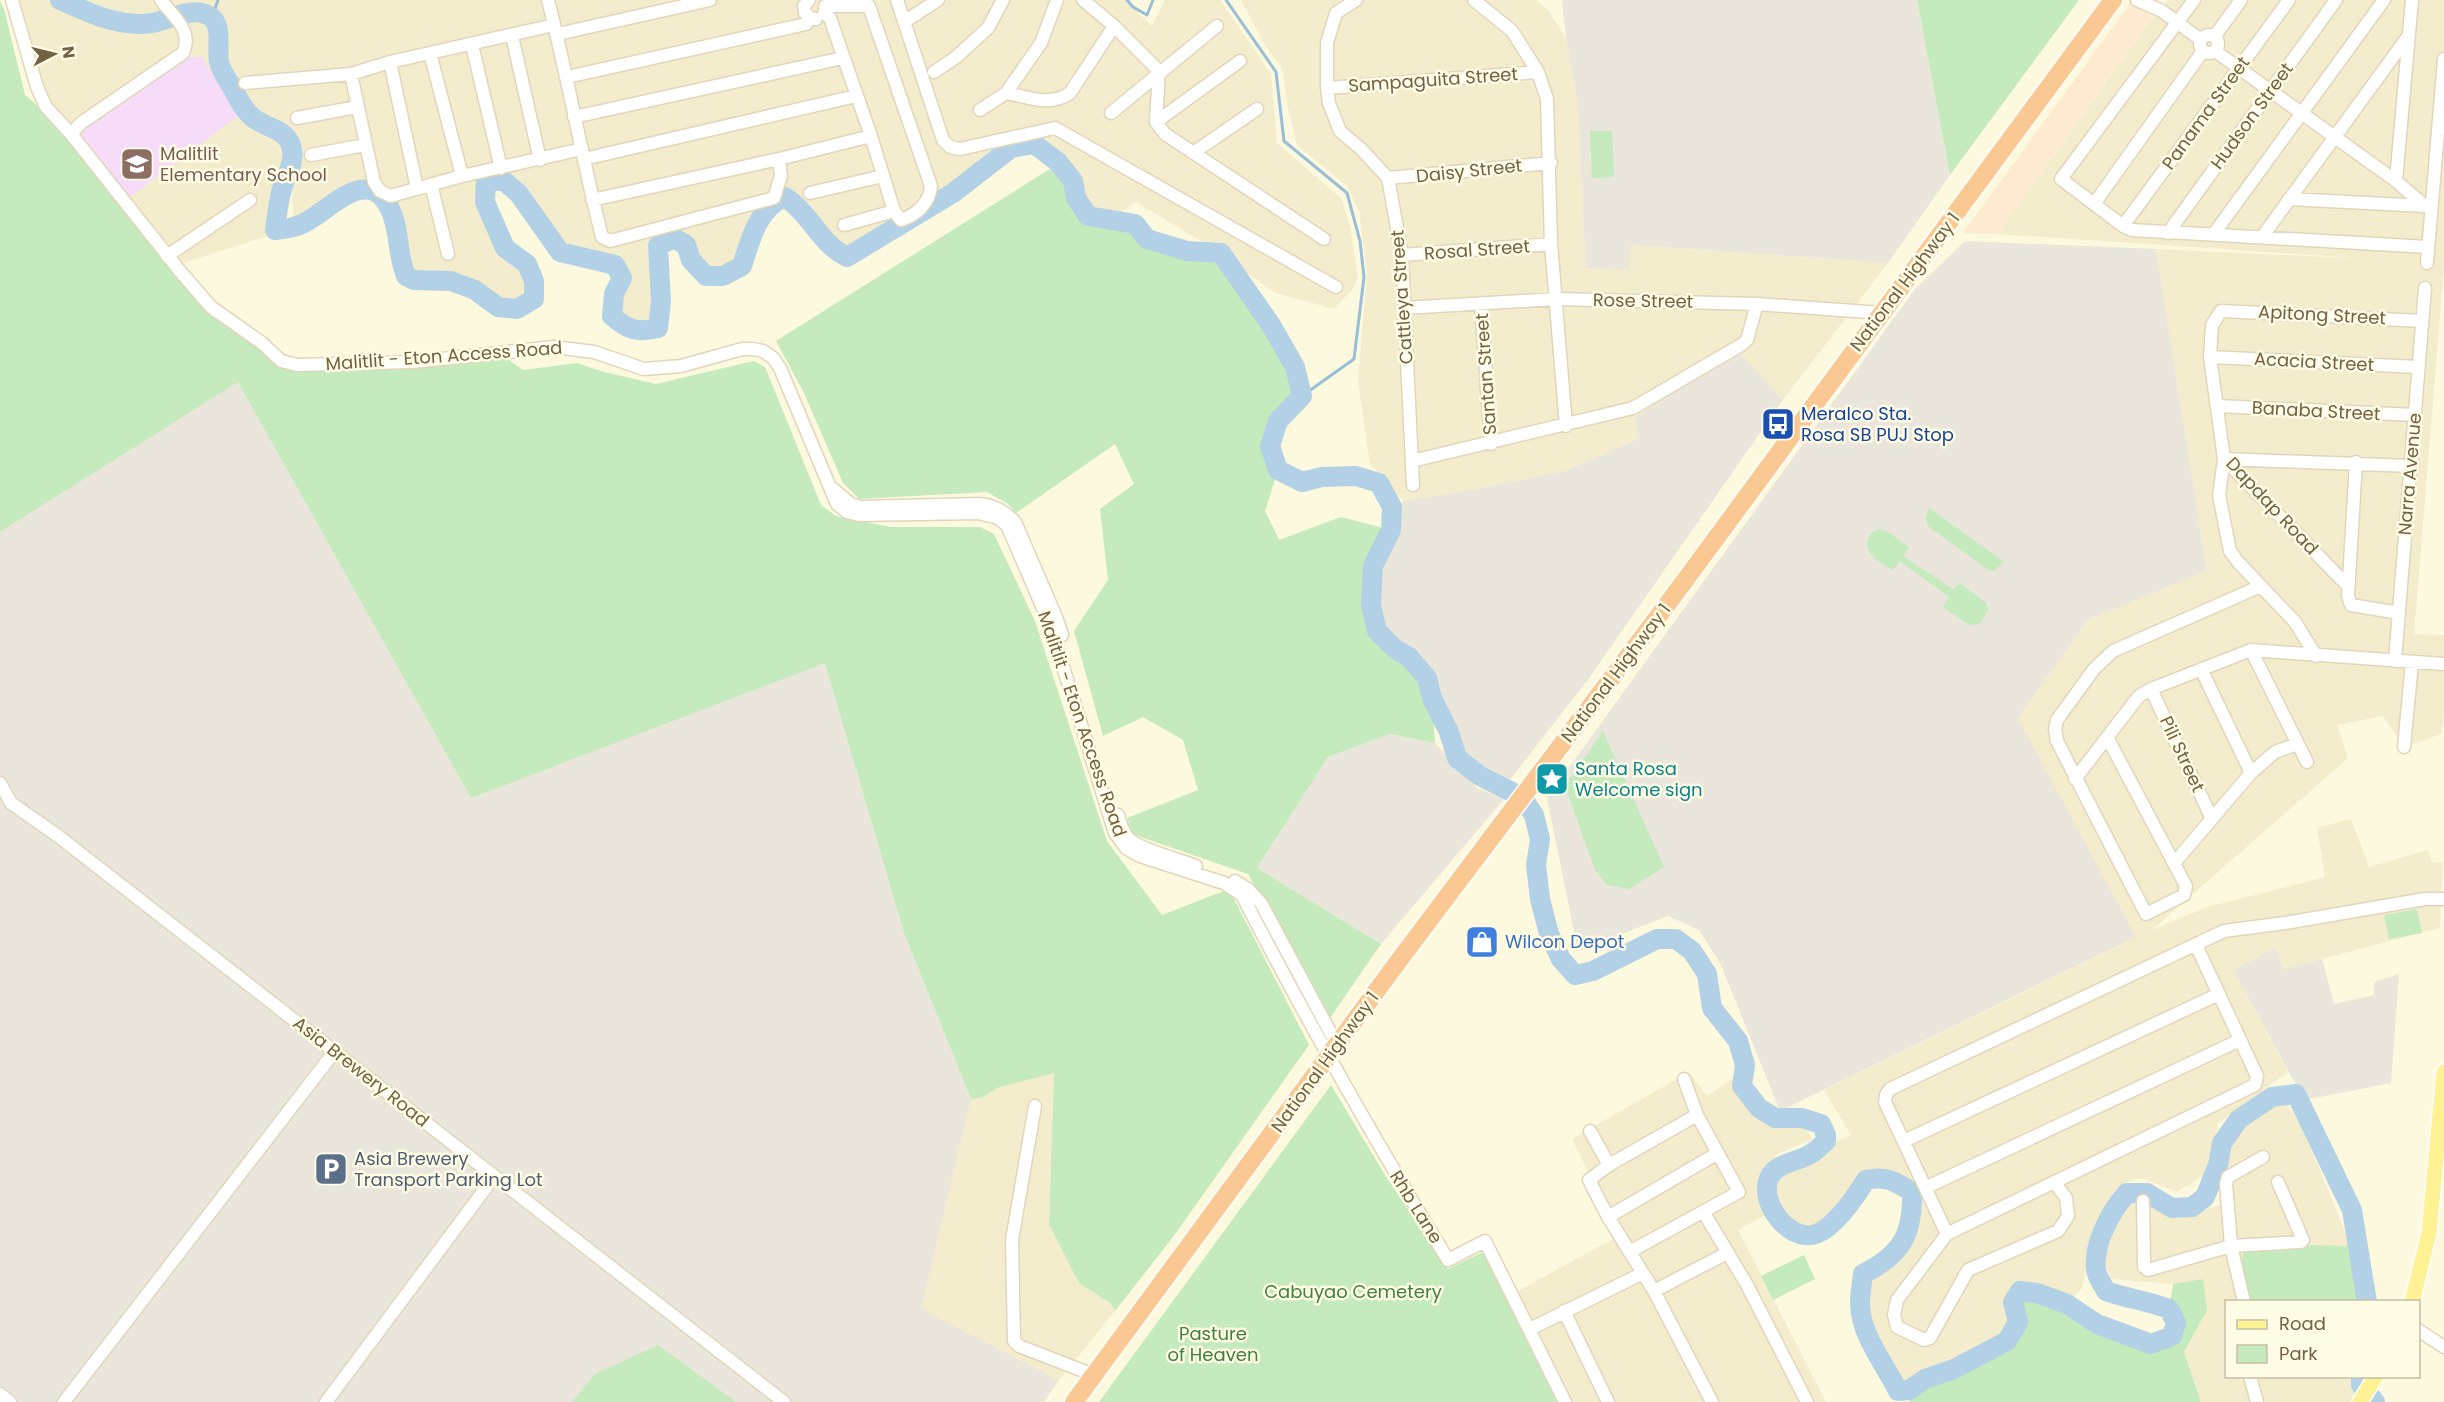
<svg xmlns="http://www.w3.org/2000/svg" width="2444" height="1402" font-family="Poppins,sans-serif">
  <style>
    .residential { fill: #f4edcd; fill-rule: evenodd }
    .commercial { fill: #feead1 }
    .industrial { fill: #eae6db }
    .education { fill: #f6dcf9 }
    .green { fill: #c4eabd }
    .lines { fill: none; stroke-linecap: round; stroke-linejoin: round }
    .stream { stroke: #99bed8; stroke-width: 3 }
    .river { stroke: #b3d1e6; stroke-width: 20 }
    .minor-casing { stroke: #e1d6ba; stroke-width: 15 }
    .major-casing { stroke: #fff; stroke-width: 18 }
    .highway-casing { stroke: #fff; stroke-width: 21 }
    .minor { stroke: #fff; stroke-width: 12 }
    .major { stroke: #fef294; stroke-width: 15 }
    .highway { stroke: #fac893; stroke-width: 18 }
    .labels { text-anchor: middle; stroke-width: 5; stroke-linejoin: round; paint-order: stroke }
    .street-label { font-size: 18px; fill: #736246; stroke: #fffce5 }
    .education-label { font-size: 18px; fill: #785e54; stroke: #fffce5; text-anchor: start }
    .transit-label { font-size: 18px; fill: #164399; stroke: #fffce5; text-anchor: start }
    .culture-label { font-size: 18px; fill: #0d838f; stroke: #fffce5; text-anchor: start }
    .shop-label { font-size: 18px; fill: #366cbe; stroke: #fffce5; text-anchor: start }
    .service-label { font-size: 18px; fill: #4e5e75; stroke: #fffce5; text-anchor: start }
    .park-label { font-size: 18px; fill: #427f40; stroke: #fffce5 }
  </style>
  <rect width="100%" height="100%" fill="#fdf9de"/>
  <path class="residential" d="M10 0H1125L1152 26 1165 0H1220L1271 74 1277 143 1341 198 1350 225 1358 278 1352 290 1334 309 1273 292 1221 253 1136 202 1107 221 1088 216 1076 198 1073 181 1058 162 1034 144 1011 148 953 193 847 257 835 251 817 231 798 205 785 197 778 199 761 217 750 240 742 266 723 276H706L691 260 686 245 674 238 658 246 661 301 658 328 642 331 624 326 612 316 614 294 622 278 615 265 560 252 519 194 503 181H486L485 201 505 247 527 264 534 281V299L517 309 498 307 475 290 451 281 414 280 406 276 391 210 385 200 373 191H357L341 196 293 228 177 265 74 128 44 104ZM292 162 293 228 276 230 282 189Z
    M1241 0H1536L1547 9 1566 38 1578 104 1631 245 1888 263 1783 400 1737 350 1634 418 1640 438 1567 470 1482 488 1403 501 1370 464 1358 381 1367 274 1359 211 1347 186 1297 145 1288 108 1282 68 1265 45Z
    M2168 0H2444V268L2414 634 2444 635V715L2441 734 2404 747 2383 716 2337 725 2348 758 2152 930 2207 907 2325 877 2317 828 2351 819 2369 867 2428 850 2432 863 2443 862 2440 928 2283 969 2276 949 2233 970 2288 1072 2218 1124 2209 1172 2177 1192 2141 1178 2122 1184 2097 1219 2082 1288 2067 1304 2037 1293 2013 1302 2018 1322 2007 1341 1954 1369 1925 1379 1909 1390 1898 1391 1877 1354 1866 1330 1860 1305 1863 1274 1884 1264 1905 1241 1913 1211 1912 1192 1893 1180 1878 1177 1866 1180 1853 1200 1826 1228 1813 1235 1795 1233 1774 1213 1768 1198 1769 1178 1780 1167 1851 1135 1824 1090 2131 940 2018 718 2088 620 2207 571 2156 249 2371 259 1997 234 2153 16Z
    M1689 1072 1707 1096 1732 1079 1768 1121 1803 1123 1812 1139 1776 1155 1763 1186 1767 1214 1738 1230 1826 1402H1572L1518 1291 1620 1235 1572 1139Z
    M1054 1073 1049 1224 1079 1283 1110 1303 1115 1311 1059 1380 921 1310 948 1098H981L997 1088Z
    M2283 1098 2302 1127 2351 1246 2253 1251 2245 1301 2226 1302V1376L2353 1377 2355 1402H2201L2184 1352 2203 1279 2173 1284 2111 1279 2103 1260 2123 1202 2138 1196 2153 1204 2192 1211 2221 1205 2220 1187 2238 1124Z"/>
  <path class="commercial" d="M2132 1 2153 15 1997 234 1963 233Z"/>
  <path class="industrial" d="M1562 0H1917L1950 175 1888 263 1631 245 1629 270 1586 268 1578 104 1566 38Z
    M1965 241 2156 249 2207 571 2088 620 2018 718 2136 937 1780 1111 1720 963 1699 930 1668 916 1578 951 1547 798 1915 289Z
    M1738 350 1783 400 1587 681 1504 787 1480 776 1457 758 1449 732 1432 698 1427 678 1410 657 1394 648 1377 631 1371 605 1373 566 1403 501 1482 488 1567 470 1640 438 1634 418Z
    M238 381 471 798 825 662 904 933 971 1099 921 1309 1059 1380 1044 1402H0V532Z
    M1390 734 1435 743 1477 788 1504 799 1381 944 1257 868 1328 757Z
    M2276 948 2283 969 2322 959 2334 1004 2374 995V982L2399 974 2391 1083 2304 1100 2233 970Z"/>
  <path class="education" d="M185 57H202L238 116 126 200 74 128Z"/>
  <path class="green" d="M1917 0H2079L1950 175Z
    M0 1 4 9 25 95 55 121 177 272 241 328 279 367 360 371 508 359 523 370 577 363 604 372 656 384 754 361 765 367 821 505 836 516 890 527H980L994 534 1035 621 1107 841 1162 915 1229 889 1309 1045 1173 1237 1115 1311 1110 1303 1079 1283 1049 1224 1054 1073 997 1088 981 1098 971 1099 904 933 825 663 471 798 238 382 0 532Z
    M1590 131H1612L1614 177 1592 178Z
    M1056 165 1073 181 1076 198 1088 216 1135 224 1147 239 1187 251 1221 253 1271 325 1295 367 1302 396 1278 421 1270 446 1278 470 1265 511 1279 540 1341 517 1391 530 1373 566 1371 605 1377 631 1394 648 1409 657 1427 678 1432 698 1435 743 1390 734 1328 757 1257 868 1381 944 1330 1018 1248 874 1132 834 1127 818 1198 790 1183 740 1143 717 1103 736 1074 631 1108 580 1100 509 1134 484 1115 444 1016 513 1008 504 987 492 859 499 843 483 804 393 776 341Z
    M1929 508 2004 562 1994 571 1988 570 1928 526 1926 519Z
    M1880 529 1885 530 1909 547 1903 556 1953 589 1960 583 1986 603 1988 610 1980 624 1969 625 1943 607 1949 597 1900 561 1893 570C1881 563 1861 554 1869 537 1871 532 1874 530 1880 529Z
    M1603 731 1664 867 1629 889 1607 885 1595 870 1565 786Z
    M2417 909 2422 933 2389 939 2384 915Z
    M1331 1085 1385 1175 1448 1269 1481 1253 1487 1254 1560 1402H1099Z
    M2248 1244 2351 1246 2358 1280 2357 1301H2245C2243 1287 2237 1255 2248 1244Z
    M1804 1255 1815 1279 1773 1300 1761 1276Z
    M2203 1279 2207 1310 2184 1352 2201 1402H1909V1390C1938 1369 1977 1364 2005 1342 2011 1338 2014 1328 2018 1322L2013 1302 2020 1291 2037 1293 2067 1304 2097 1324 2151 1344 2172 1336 2176 1323 2169 1309 2173 1284Z
    M658 1345 736 1402H572L595 1374Z"/>
  <g class="lines">
    <path class="stream" d="M1127 0 1133 7 1147 15 1153 0
      M1226 0 1276 72 1284 141 1347 193 1360 241 1364 277 1354 359 1302 396
      M212 17 218 0"/>
    <path class="river" d="M60 0C89 13 120 28 152 23 168 20 190 8 205 14 225 20 216 47 219 62 221 71 227 79 232 87 237 97 243 109 252 117 266 129 289 128 292 150 295 163 285 177 282 189 278 202 277 216 275 230 285 229 294 228 302 224 328 213 367 162 390 209 400 229 397 255 406 276L414 280 451 281 475 290 498 307 517 309 534 299V281L527 264 505 248 485 202 486 181H504L519 194 560 252 615 265 622 278 614 294 612 316C628 330 637 333 658 328L661 301 658 246 674 238 686 245 691 260 706 276H723L742 266C750 241 758 207 785 197 810 213 820 244 847 257L953 193 1011 148 1034 144 1058 162 1073 181 1076 198 1088 216 1135 224 1147 239 1187 251 1221 253 1271 325 1295 367 1302 396 1278 421 1270 446 1278 470 1302 482 1322 477 1356 476 1379 483 1392 507 1391 530 1373 566 1371 605 1377 631 1394 648 1409 657 1427 678 1432 698 1449 732 1457 758 1480 776 1522 797 1534 815 1540 839 1536 865 1540 899 1549 934 1561 959 1575 975 1593 971 1657 939H1676L1692 951 1707 974 1712 1008 1738 1041 1745 1065 1742 1086 1759 1108 1775 1118H1802L1821 1124 1826 1135V1141C1822 1145 1817 1150 1812 1153 1800 1162 1776 1162 1769 1178 1759 1202 1787 1239 1812 1235 1832 1232 1856 1196 1866 1180 1885 1175 1896 1182 1912 1192 1913 1235 1901 1255 1863 1274 1862 1284 1860 1293 1860 1303 1860 1335 1885 1364 1898 1391L1909 1390 1925 1379 1954 1369 2007 1341 2018 1322 2013 1302 2020 1291 2037 1293 2067 1304 2097 1324 2151 1344 2172 1336 2176 1323 2169 1309C2148 1301 2128 1299 2106 1291 2103 1285 2097 1277 2096 1270 2093 1244 2110 1212 2127 1193H2147L2172 1208 2192 1207 2205 1197 2218 1165 2222 1143 2239 1119 2272 1097 2296 1094 2352 1210 2367 1302
      M2361 1376V1385L2375 1402"/>
    <defs>
      <path id="minor" d="M12 0 37 87 46 107 71 134 179 270 211 307 262 343 281 361 297 365 413 362 554 347 594 352 644 369 681 366 742 349H753L763 351 773 358 780 368 837 504 847 512 859 515 978 513 998 518 1007 525 1049 622 1115 833 1126 848 1140 856 1224 883 1242 895C1306 1019 1375 1141 1448 1260L1485 1241 1565 1402
        M548 0C568 78 582 158 602 237L610 241 774 198 781 176 779 159
        M809 0 804 6 805 13 810 18 816 19
        M897 0 943 140 950 147 960 149 1055 128 1336 287
        M1083 0 1114 26 1159 71 1156 122 1165 134 1324 239
        M1356 0 1336 13 1327 43V88L1329 103 1340 131 1361 149 1388 178 1402 255 1413 485
        M1474 0 1512 31 1538 72 1547 99 1551 244 1566 426
        M2137 0 2162 11 2201 40
        M2194 0 2061 179 2123 226 2132 230 2428 247
        M824 13 830 18 871 136 894 211 901 220C917 215 930 202 931 186L869 6H825
        M904 22 938 0
        M558 34 710 0
        M2200 44a9 9 0 1 1 18 0a9 9 0 1 1-18 0Z
        M512 36 540 160
        M2214 37 2241 0
        M472 45 501 168
        M2215 51 2396 181 2425 206
        M430 53 462 176
        M390 62 417 188
        M934 72 955 58 988 28 1003 0
        M351 74 374 182 380 191 391 196 462 176 582 149
        M567 77 806 24 810 18
        M245 83 351 74 390 62 554 25
        M1327 88 1538 72
        M1006 93C1029 97 1049 107 1070 93L1114 26
        M980 110 1006 93 1041 43 1057 0
        M1111 113 1217 26
        M574 117 843 58
        M297 118 357 107
        M1156 122 1240 61
        M71 134 81 123 183 53C193 30 174 18 161 0
        M1193 153 1257 109
        M311 155 365 145
        M584 159 856 96
        M1388 178 1551 163
        M2396 181 2412 0
        M431 184 448 254
        M810 193 883 176
        M2289 199 2425 206
        M592 200 779 159 871 136
        M2094 204 2203 51
        M844 225 894 211
        M2123 226 2289 0
        M2168 233 2336 0
        M2213 235 2384 0
        M2262 237 2409 35
        M1402 255 1551 244
        M167 256 250 200
        M2427 263 2444 59
        M1481 303 1491 444
        M1404 308 1557 299 1757 304 1882 313
        M2210 357 2418 367
        M2218 406 2415 415
        M2224 459 2410 466
        M2224 459 2348 586
        M1412 461 1633 408 1741 345 1747 340 1757 304
        M2356 462 2348 596 2351 605 2399 613
        M833 489 851 504 860 507 979 504C994 505 1004 511 1015 522L1056 617 1062 635
        M2251 650 2307 762
        M2316 656 2295 622 2238 562 2230 551 2219 495 2224 459 2210 357 2212 325 2221 311 2422 321
        M2395 661 2425 288
        M2201 669 2251 773
        M2151 689 2212 819
        M2107 737 2186 886 2184 895 2146 914 2057 741 2055 729 2057 720 2094 669 2113 651 2261 586
        M2404 747 2412 662
        M2075 779 2139 696 2151 689 2251 650 2444 664
        M0 783 11 803 58 836C300 1024 542 1213 784 1402
        M1118 815C1120 823 1123 834 1130 840 1141 850 1181 860 1196 866
        M2175 862 2251 773 2275 752 2297 744
        M1235 881 1248 889 1261 903 1337 1045
        M2196 945 2257 1076 2255 1085 1947 1234 1885 1102 1886 1095 1890 1089 2224 931 2285 923 2425 899H2444
        M1035 1106 1012 1240 1014 1341 1019 1346 1094 1375
        M1697 1115 1609 1165 1589 1180 1608 1217 1654 1291 1712 1402
        M1590 1131 1609 1165
        M1904 1141 2219 994
        M1927 1187 2240 1040
        M2143 1201 2144 1267 2148 1270 2231 1246 2301 1242 2303 1240 2278 1182
        M1704 1213 1747 1285 1807 1402
        M1608 1217 1718 1153
        M1947 1234 1897 1300 1894 1315 1897 1327 1924 1340 1930 1338 1968 1270 2058 1231 2068 1216 2066 1198 2055 1183
        M1631 1251 1739 1192 1697 1115 1684 1079
        M1654 1291 1727 1253
        M2244 1302 2231 1246 2226 1184 2228 1177 2263 1157
        M1564 1311 1608 1402
        M1530 1329 1643 1273
        M2418 1330 2444 1347
        M2250 1376 2257 1402
        M0 1394 10 1402
        M64 1402 335 1051
        M326 1402 494 1177"/>
      <path id="major" d="M2412 1302 2429 1233 2444 1072
        M2360 1402 2376 1376"/>
      <path id="highway" d="M1074 1402 1400 959 1669 602 2113 0"/>
    </defs>
    <use href="#minor" class="minor-casing"/>
    <use href="#major" class="major-casing"/>
    <use href="#highway" class="highway-casing"/>
    <use href="#minor" class="minor"/>
    <use href="#major" class="major"/>
    <use href="#highway" class="highway"/>
  </g>
  <defs>
    <symbol id="school-square" viewBox="-11 -11 22 22"><rect x="-9" y="-9" width="18" height="18" rx="4" fill="#8d6e63" stroke="#fffce5"/><path d="M0-5L7-2L0 1L-7-2ZM-4 1L0 2.5L4 1V4Q0 6-4 4Z" fill="#fff"/></symbol>
    <symbol id="bus-square" viewBox="-11 -11 22 22"><rect x="-9" y="-9" width="18" height="18" rx="4" fill="#1a4fb4" stroke="#fffce5"/><path d="M-5-6H5V4H4V6H2V4H-2V6H-4V4H-5ZM-3.5-4V0h7V-4ZM-3.5 1.2v1.5H-2V1.2ZM2 1.2v1.5H3.5V1.2Z" fill="#fff"/></symbol>
    <symbol id="sight-square" viewBox="-11 -11 22 22"><rect x="-9" y="-9" width="18" height="18" rx="4" fill="#0f9aa8" stroke="#fffce5"/><path d="M0-6L1.8-2.2L6-1.7L2.9 1.2L3.7 5.4L0 3.3L-3.7 5.4L-2.9 1.2L-6-1.7L-1.8-2.2Z" fill="#fff"/></symbol>
    <symbol id="shop-square" viewBox="-11 -11 22 22"><rect x="-9" y="-9" width="18" height="18" rx="4" fill="#3f7fe0" stroke="#fffce5"/><path d="M-5-2.5h2.3a2.7 3.5 0 0 1 5.4 0H5L5.5 6h-11ZM-1.5-2.5h3a1.5 2.3 0 0 0-3 0Z" fill="#fff"/></symbol>
    <symbol id="parking-square" viewBox="-11 -11 22 22"><rect x="-9" y="-9" width="18" height="18" rx="4" fill="#5c6f8a" stroke="#fffce5"/><path d="M-3.5-5.5H1a3.5 3.5 0 0 1 0 7H-1V5.5H-3.5ZM-1-3.4V-.6H.8a1.4 1.4 0 0 0 0-2.8Z" fill="#fff"/></symbol>
  </defs>
  <g fill-rule="evenodd">
    <use href="#school-square" x="118" y="145" width="38" height="38"/>
    <use href="#bus-square" x="1759" y="405" width="38" height="38"/>
    <use href="#sight-square" x="1533" y="760" width="38" height="38"/>
    <use href="#shop-square" x="1463" y="923" width="38" height="38"/>
    <use href="#parking-square" x="312" y="1150" width="38" height="38"/>
  </g>
  <g class="labels">
    <g class="street-label">
      <text transform="translate(1433 80) rotate(-4)" y="6">Sampaguita Street</text>
      <text transform="translate(2206 113) rotate(-54)" y="6">Panama Street</text>
      <text transform="translate(2252 116) rotate(-54)" y="6">Hudson Street</text>
      <text transform="translate(1469 171) rotate(-6)" y="6">Daisy Street</text>
      <text transform="translate(1477 250) rotate(-4)" y="6">Rosal Street</text>
      <text transform="translate(1905 282) rotate(-53)" y="6">National Highway 1</text>
      <text transform="translate(1402 297) rotate(-94)" y="6">Cattleya Street</text>
      <text transform="translate(1643 301) rotate(1)" y="6">Rose Street</text>
      <text transform="translate(2322 315) rotate(3)" y="6">Apitong Street</text>
      <text transform="translate(444 356) rotate(-4)" y="6">Malitlit - Eton Access Road</text>
      <text transform="translate(2314 362) rotate(3)" y="6">Acacia Street</text>
      <text transform="translate(1486 374) rotate(-94)" y="6">Santan Street</text>
      <text transform="translate(2316 411) rotate(3)" y="6">Banaba Street</text>
      <text transform="translate(2410 474) rotate(-85)" y="6">Narra Avenue</text>
      <text transform="translate(2272 506) rotate(47)" y="6">Dapdap Road</text>
      <text transform="translate(1616 673) rotate(-53)" y="6">National Highway 1</text>
      <text transform="translate(1082 724) rotate(71)" y="6">Malitlit - Eton Access Road</text>
      <text transform="translate(2182 754) rotate(65)" y="6">Pili Street</text>
      <text transform="translate(1325 1062) rotate(-54)" y="6">National Highway 1</text>
      <text transform="translate(361 1072) rotate(38)" y="6">Asia Brewery Road</text>
      <text transform="translate(1416 1207) rotate(58)" y="6">Rhb Lane</text>
    </g>
    <g class="education-label">
      <text x="160" y="160">Malitlit<tspan x="160" dy="21">Elementary School</tspan></text>
    </g>
    <g class="transit-label">
      <text x="1801" y="420">Meralco Sta.<tspan x="1801" dy="21">Rosa SB PUJ Stop</tspan></text>
    </g>
    <g class="culture-label">
      <text x="1575" y="775">Santa Rosa<tspan x="1575" dy="21">Welcome sign</tspan></text>
    </g>
    <g class="shop-label">
      <text x="1505" y="948">Wilcon Depot</text>
    </g>
    <g class="service-label">
      <text x="354" y="1165">Asia Brewery<tspan x="354" dy="21">Transport Parking Lot</tspan></text>
    </g>
    <g class="park-label">
      <text x="1353" y="1298">Cabuyao Cemetery</text>
      <text x="1213" y="1340">Pasture<tspan x="1213" dy="21">of Heaven</tspan></text>
    </g>
  </g>
  <rect x="2225" y="1300" width="195" height="78" fill="#fffce5" stroke="#c7bea5" stroke-width="1.5"/>
  <rect x="2237" y="1320" width="30" height="9" fill="#fef294" stroke="#c7bea5" stroke-width="1.5"/>
  <text x="2279" y="1330" font-size="18" fill="#736246">Road</text>
  <rect x="2237" y="1345" width="30" height="18" fill="#c4eabd" stroke="#c7bea5" stroke-width="1.5"/>
  <text x="2279" y="1360" font-size="18" fill="#736246">Park</text>
  <g transform="translate(54 54) rotate(83)" stroke="#fffce5" stroke-width="4.5" paint-order="stroke">
  <path d="M0-4.5L10 22L0 15L-10 22Z" fill="#736246"/>
  <text y="-9" font-size="16" font-weight="bold" text-anchor="middle" fill="#736246">N</text>
  </g>
</svg>
